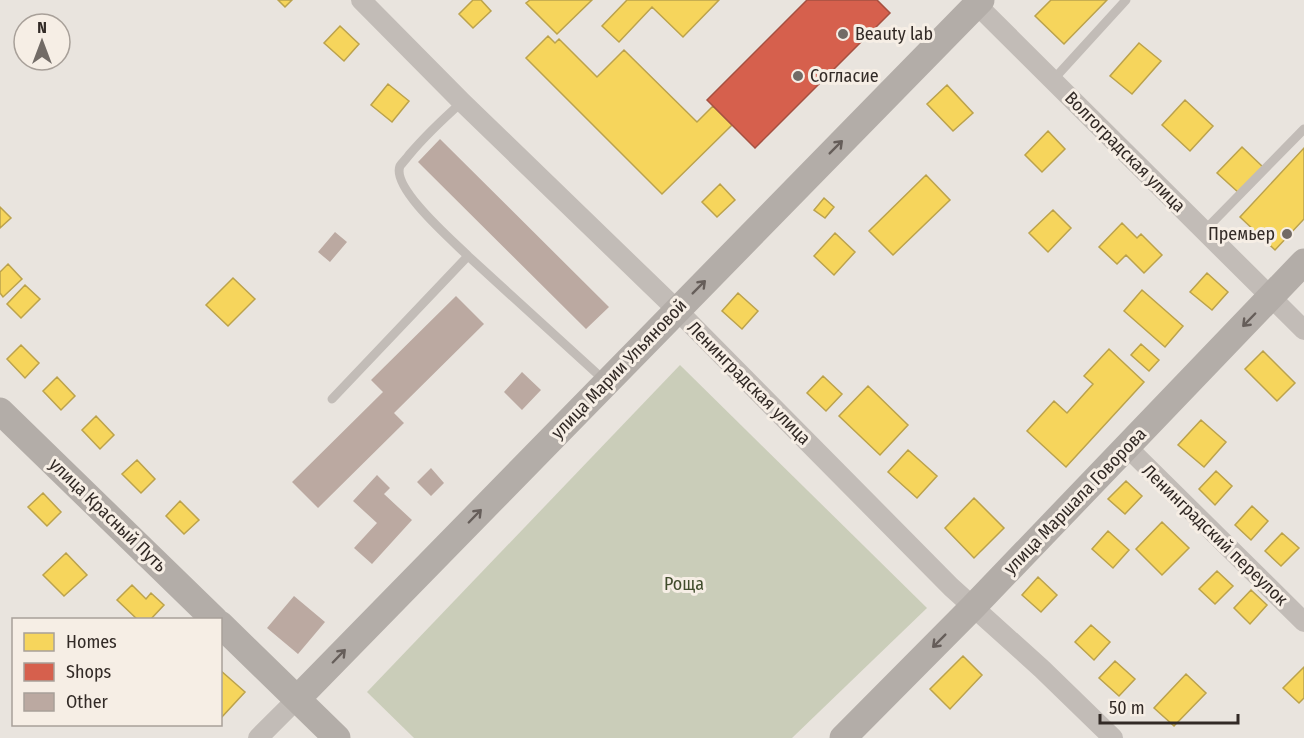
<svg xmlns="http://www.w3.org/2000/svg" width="1304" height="738" font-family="'Fira Sans Condensed',sans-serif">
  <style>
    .green { fill: #cacdb9 }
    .homes { fill: #f6d55c; stroke: #bba24c; stroke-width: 1.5 }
    .shops { fill: #d6604d; stroke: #a55041; stroke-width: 1.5 }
    .building { fill: #bba9a1 }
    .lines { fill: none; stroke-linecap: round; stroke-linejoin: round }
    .lane { stroke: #c2bcb7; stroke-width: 9 }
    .street { stroke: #c2bcb7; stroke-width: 20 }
    .secondary { stroke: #b3ada8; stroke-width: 27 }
    .oneway { stroke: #665e5a }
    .poi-dot { fill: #726b66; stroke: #f6eee5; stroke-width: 2 }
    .labels { text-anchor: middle; stroke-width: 6; stroke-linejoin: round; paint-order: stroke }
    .poi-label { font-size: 18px; fill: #322a26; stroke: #f6eee5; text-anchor: start }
    .street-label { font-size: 18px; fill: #322a26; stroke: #f6eee5 }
    .park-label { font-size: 18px; fill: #414d2d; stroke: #f6eee5 }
  </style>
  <rect width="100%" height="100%" fill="#e9e4de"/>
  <path class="green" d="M680 365 927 608 792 738H414L367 692Z"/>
  <path class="homes" d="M278 0H292L285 7Z
    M473 0H481L491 11 473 28 459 14Z
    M530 0H592L557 34 526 3Z
    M627 0H719L683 37 652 7 619 42 602 26Z
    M1051 0H1107L1064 44 1035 16Z
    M340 26 359 44 344 61 324 43Z
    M548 36 555 43 559 39 597 77 624 50 697 122 713 106 732 125 662 194 526 58Z
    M1139 43 1161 61 1132 94 1110 76Z
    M388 84 409 101 392 122 371 105Z
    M947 85 973 113 953 131 927 104Z
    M1185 100 1213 126 1190 151 1162 125Z
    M1048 131 1065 149 1042 172 1025 155Z
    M1242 147 1264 168 1239 193 1217 173Z
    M1304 148V219L1275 250 1240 217Z
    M926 175 950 200 893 255 869 231Z
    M720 184 735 200 717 217 702 202Z
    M824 198 834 207 825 218 814 210Z
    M0 207 11 218 0 228Z
    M1053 210 1071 228 1048 252 1029 233Z
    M1122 223 1137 238 1141 234 1162 255 1144 273 1126 255 1117 264 1099 247Z
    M835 233 855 252 834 275 814 256Z
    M8 264 22 279 3 297 0 293V272Z
    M1207 273 1228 292 1212 310 1190 292Z
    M233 278 255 299 228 326 206 305Z
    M25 285 40 299 21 318 7 304Z
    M1142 290 1183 326 1165 347 1124 311Z
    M738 293 758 311 742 329 722 311Z
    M1141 344 1159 360 1149 371 1131 355Z
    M21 345 39 363 25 378 7 359Z
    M1109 349 1144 382 1066 467 1027 431 1054 401 1067 413 1093 384 1084 376Z
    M1263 351 1295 383 1277 401 1245 369Z
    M823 376 842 394 826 411 807 393Z
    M57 377 75 396 61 410 43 391Z
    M868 386 908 425 880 455 839 416Z
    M96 416 114 435 100 449 82 430Z
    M1201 420 1226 442 1204 467 1178 445Z
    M908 450 937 476 917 498 888 472Z
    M137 460 155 479 141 493 122 474Z
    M1216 471 1232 486 1215 505 1199 489Z
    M1126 481 1142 496 1125 514 1108 499Z
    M43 493 61 512 47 526 28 507Z
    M974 498 1004 528 974 558 945 528Z
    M180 501 199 520 184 534 166 516Z
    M1252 506 1268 521 1251 540 1235 525Z
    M1162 522 1189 548 1162 575 1136 549Z
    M1108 531 1129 550 1113 568 1092 549Z
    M1282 533 1299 548 1281 566 1265 551Z
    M66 553 87 575 64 596 43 575Z
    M1217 571 1233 586 1215 604 1199 589Z
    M1038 577 1057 595 1041 612 1022 595Z
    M132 585 146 599 151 593 164 605 150 620H138L117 600Z
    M1251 590 1267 605 1250 624 1234 608Z
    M1091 625 1110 642 1094 660 1075 642Z
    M963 656 982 675 950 709 930 689Z
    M1115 661 1135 679 1119 696 1099 678Z
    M1304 667V698L1299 703 1283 688Z
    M220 670 245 692 221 718H220Z
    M1186 674 1206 693 1174 726 1154 708Z"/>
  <path class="shops" d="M807 0H877L890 13 755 148 707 100Z"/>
  <path class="building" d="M440 139 609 307 586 329 418 162Z
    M335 232 347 242 330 262 318 252Z
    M456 296 484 324 394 413 404 423 318 508 292 482 383 392 371 380Z
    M522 372 541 390 522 410 504 392Z
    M431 468 444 483 431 496 417 482Z
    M377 475 390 488 384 494 412 520 372 564 354 548 377 523 353 501Z
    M294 596 325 622 298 654 267 628Z"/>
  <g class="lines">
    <path class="lane" d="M1053 80 1126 0
      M1204 231 1304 129
      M468 256 604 380
      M332 399 468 256C453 241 391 188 400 166 402 163 407 158 409 155 425 136 443 119 462 102"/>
    <path class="street" d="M361 0 462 102 676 309 951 587 1042 669 1113 738
      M972 0 1304 330
      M1127 447 1304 622
      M258 738 298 698"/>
    <path class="secondary" d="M0 411 215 620
      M220 624 337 738
      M298 698 981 0
      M843 738 973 607 1304 262"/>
  </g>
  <defs><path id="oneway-shaft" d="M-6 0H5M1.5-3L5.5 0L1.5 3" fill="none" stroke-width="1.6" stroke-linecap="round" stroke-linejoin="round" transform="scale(1.5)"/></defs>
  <g class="oneway">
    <use href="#oneway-shaft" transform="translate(836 147) rotate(-45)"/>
    <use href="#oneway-shaft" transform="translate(699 287) rotate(-45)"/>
    <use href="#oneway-shaft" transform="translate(1249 320) rotate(134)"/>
    <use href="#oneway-shaft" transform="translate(475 516) rotate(-46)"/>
    <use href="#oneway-shaft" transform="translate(939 641) rotate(135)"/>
    <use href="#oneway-shaft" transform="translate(339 656) rotate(-46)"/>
  </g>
  <g class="poi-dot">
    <circle cx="843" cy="34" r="6"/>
    <circle cx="798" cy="76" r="6"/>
    <circle cx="1287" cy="234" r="6"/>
  </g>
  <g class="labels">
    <g class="poi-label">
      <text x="855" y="40">Beauty lab</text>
      <text x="810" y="82">Согласие</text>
      <text x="1275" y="240" text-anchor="end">Премьер</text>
    </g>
    <g class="street-label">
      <text transform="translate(1125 152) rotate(45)" y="6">Волгоградская улица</text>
      <text transform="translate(619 369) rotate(-46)" y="6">улица Марии Ульяновой</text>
      <text transform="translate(749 383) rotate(45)" y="6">Ленинградская улица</text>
      <text transform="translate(1075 501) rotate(-46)" y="6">улица Маршала Говорова</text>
      <text transform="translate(108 515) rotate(44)" y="6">улица Красный Путь</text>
      <text transform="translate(1215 535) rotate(44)" y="6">Ленинградский переулок</text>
    </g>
    <g class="park-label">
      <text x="684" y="590">Роща</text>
    </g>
  </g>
  <rect x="12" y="618" width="210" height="108" fill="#f6eee5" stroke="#a8a099" stroke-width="1.5"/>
  <rect x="24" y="633" width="30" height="18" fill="#f6d55c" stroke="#a8a099" stroke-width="1.5"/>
  <text x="66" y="648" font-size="18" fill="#322a26">Homes</text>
  <rect x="24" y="663" width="30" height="18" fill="#d6604d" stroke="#a8a099" stroke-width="1.5"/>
  <text x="66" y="678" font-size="18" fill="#322a26">Shops</text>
  <rect x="24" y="693" width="30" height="18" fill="#bba9a1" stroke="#a8a099" stroke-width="1.5"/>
  <text x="66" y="708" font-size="18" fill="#322a26">Other</text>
  <g transform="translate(42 42)"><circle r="28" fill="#f6eee5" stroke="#a8a099" stroke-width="1.5"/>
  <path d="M0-4.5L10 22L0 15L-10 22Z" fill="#726b66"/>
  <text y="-9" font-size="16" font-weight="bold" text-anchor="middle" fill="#322a26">N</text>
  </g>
  <path d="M1100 714v9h138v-9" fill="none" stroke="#322a26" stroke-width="3"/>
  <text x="1109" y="714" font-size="18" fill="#322a26" stroke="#f6eee5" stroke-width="4.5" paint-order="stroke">50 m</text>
</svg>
